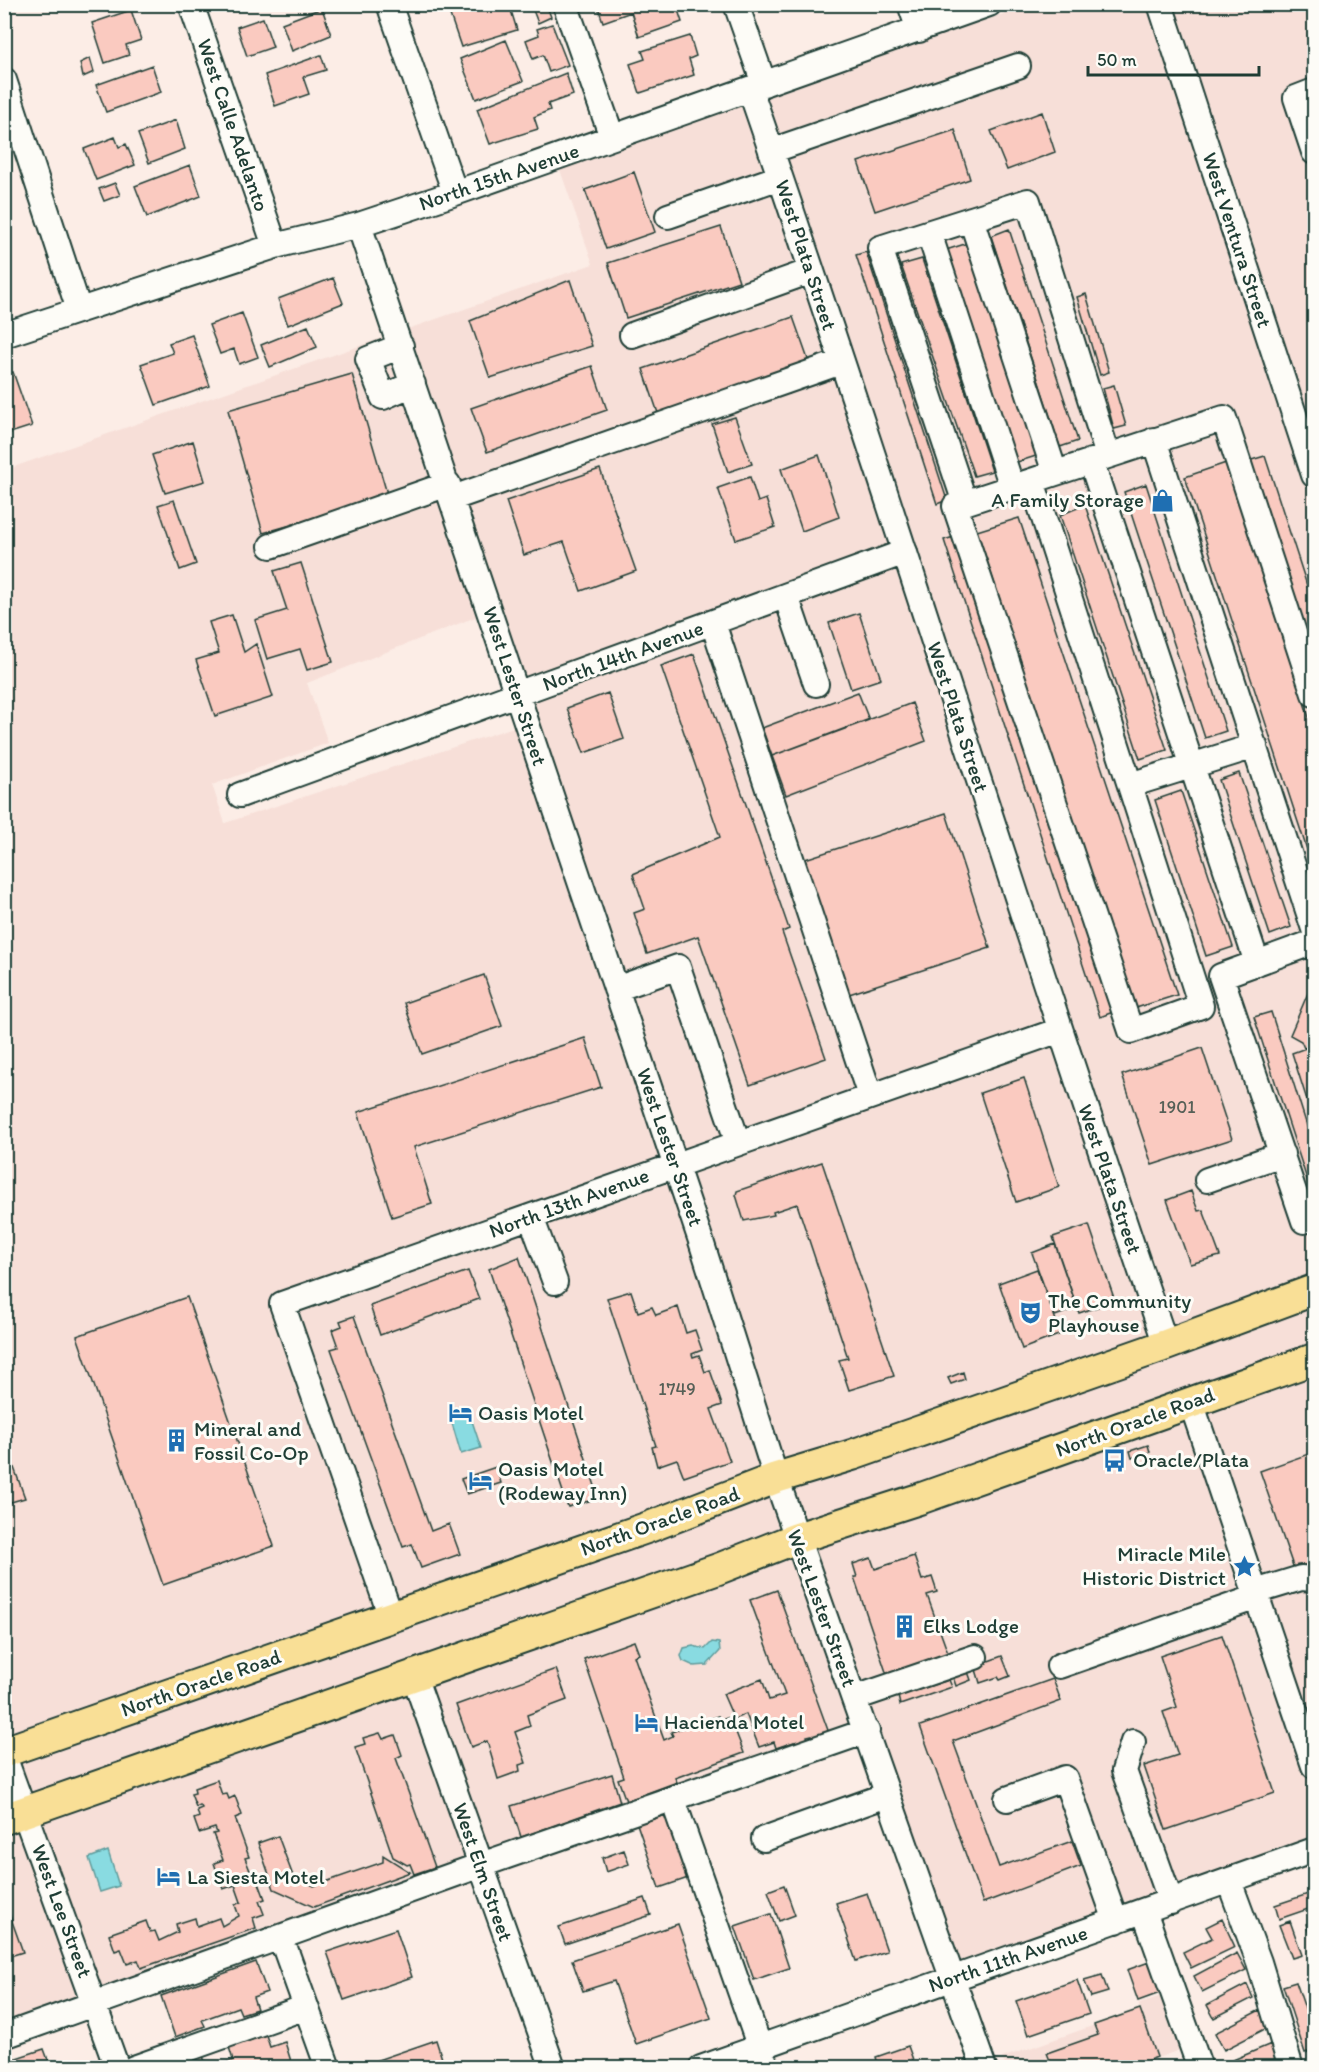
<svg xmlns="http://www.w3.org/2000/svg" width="1319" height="2072" font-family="Itim,sans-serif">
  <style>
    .built { fill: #f7dfd8; fill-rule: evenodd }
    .water { fill: #89dbe1; stroke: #5f9c9c; stroke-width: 1.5 }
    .building { fill: #facac0; stroke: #1f3d34; stroke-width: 1.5 }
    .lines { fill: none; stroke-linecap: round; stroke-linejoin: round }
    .minor-casing { stroke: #1f3d34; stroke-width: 28 }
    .major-casing { stroke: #1f3d34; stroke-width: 34 }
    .minor { stroke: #fdfcf7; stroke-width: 24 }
    .major { stroke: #f9df96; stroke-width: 30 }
    .labels { text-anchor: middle; stroke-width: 6; stroke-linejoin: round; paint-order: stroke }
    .number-label { font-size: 18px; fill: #566057 }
    .street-label { font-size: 21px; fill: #1f3d34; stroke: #fdfcf7 }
    .poi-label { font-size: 21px; fill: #1f3d34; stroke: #fdfcf7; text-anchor: start }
  </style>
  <rect width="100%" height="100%" fill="#fcede6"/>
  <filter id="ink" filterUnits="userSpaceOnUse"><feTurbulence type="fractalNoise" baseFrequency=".0167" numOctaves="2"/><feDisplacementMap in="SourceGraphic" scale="12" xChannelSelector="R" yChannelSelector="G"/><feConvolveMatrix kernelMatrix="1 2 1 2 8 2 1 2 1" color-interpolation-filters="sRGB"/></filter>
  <g filter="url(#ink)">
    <path class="built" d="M1029 5H1314V1850L951 1978 867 1731 5 2027V470L593 264 559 167ZM491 611 526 723 225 823 212 785 328 743 307 683Z
      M1167 1994 1185 2048 1129 2068 1006 2067 1002 2058 1140 2009 1138 2004Z"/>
    <path class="water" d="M469 1412 481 1448 461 1454 451 1420Z
      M712 1642 719 1643 720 1651 707 1665 694 1666 683 1661 681 1656 684 1648 693 1646 705 1649Z
      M108 1851 119 1886 100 1892 89 1858Z"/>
    <path class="building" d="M451 4H509L517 30 461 47 447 6Z
      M546 4 551 17 538 23 531 5Z
      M606 4H676L682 22 639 37 631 12 603 22 598 7Z
      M322 8 331 35 292 51 282 23Z
      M131 10 141 40 126 45 129 55 105 63 92 23Z
      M263 18 273 47 247 56 237 27Z
      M552 24 568 65 549 72 543 55 533 59 526 40 539 35 537 29Z
      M690 36 696 56 689 59 694 75 640 93 630 64 645 59 642 51Z
      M506 40 523 81 476 99 460 59Z
      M321 55 326 70 303 77 309 94 275 106 265 75Z
      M90 58 94 72 83 77 80 63Z
      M152 65 161 92 106 112 96 85Z
      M566 73 573 95 548 104 550 110 534 117 538 129 490 144 477 109Z
      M1042 112 1055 152 1007 170 991 131Z
      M176 120 185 149 149 163 138 134Z
      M955 130 970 179 875 211 858 162Z
      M115 137 119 147 126 144 135 165 96 180 84 149Z
      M190 165 201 196 147 217 135 186Z
      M634 172 655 232 606 249 585 190Z
      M115 183 120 195 104 201 99 189Z
      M721 227 739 281 626 318 608 263Z
      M1009 229 1078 441 1060 447 991 236Z
      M968 243 1036 456 1014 463 946 250Z
      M866 252 947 500 937 504 856 255Z
      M922 259 992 471 974 476 901 265Z
      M333 278 343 303 288 325 278 299Z
      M570 280 592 346 490 378 470 321Z
      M1086 294 1109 372 1100 375 1077 297Z
      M242 313 258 357 239 364 234 349 220 354 209 325Z
      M793 317 811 368 660 419 643 369Z
      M308 326 317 347 270 367 261 345Z
      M192 335 210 386 156 405 141 364 173 353 169 343Z
      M592 366 607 410 487 452 471 408Z
      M13 372 32 426 4 435V375Z
      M352 374 388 497 263 533 228 410Z
      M1114 385 1126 426 1114 429 1103 388Z
      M735 417 752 464 728 472 712 424Z
      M193 441 205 481 165 493 152 455Z
      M819 455 839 517 802 531 781 469Z
      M1265 456 1314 607V666L1248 461Z
      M1226 463 1314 733V871L1185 477Z
      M600 469 636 571 581 591 564 542 524 555 506 501Z
      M750 477 758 502 766 499 775 527 736 540 718 488Z
      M1146 484 1226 731 1205 738 1124 492Z
      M174 500 196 564 180 570 158 505Z
      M1085 505 1167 750 1140 759 1060 515Z
      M1019 518 1177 995 1136 1008 977 531Z
      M957 536 1113 1012 1100 1017 944 540Z
      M301 563 333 662 307 670 300 649 267 659 255 620 287 610 274 571Z
      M859 613 881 679 851 689 829 623Z
      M232 615 244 652 256 644 273 697 215 716 196 660 219 653 209 622Z
      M694 654 789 929 782 932 826 1058 750 1085 698 936 647 954 634 913 645 909 633 874 720 837 661 666Z
      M858 692 869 720 772 756 762 728Z
      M608 693 624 739 584 753 567 708Z
      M912 703 926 741 786 795 772 756Z
      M1239 773 1291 927 1270 935 1219 780Z
      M1181 791 1233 947 1206 956 1155 800Z
      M946 813 990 948 843 996 799 861Z
      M484 975 502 1026 422 1054 404 1003Z
      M1314 979V1045L1304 1048 1301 1041 1290 1035Z
      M1271 1012 1314 1148V1201L1254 1017Z
      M585 1038 601 1087 414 1147 432 1204 392 1217 358 1112Z
      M1314 1045V1122L1292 1053Z
      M1202 1048 1232 1139 1152 1165 1122 1075Z
      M1024 1078 1059 1187 1016 1202 980 1093Z
      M822 1162 894 1376 849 1390 839 1360 848 1358 797 1204 773 1212 774 1215 744 1221 736 1195 737 1191Z
      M1191 1191 1198 1211 1203 1210 1220 1256 1190 1264 1167 1200Z
      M1089 1225 1115 1301 1079 1313 1053 1237Z
      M1055 1244 1077 1308 1055 1316 1032 1253Z
      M519 1257 599 1498 568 1507 489 1269Z
      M1037 1269 1061 1334 1022 1349 999 1283Z
      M468 1271 479 1299 380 1335 370 1306Z
      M631 1291 638 1312 652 1307 656 1315 678 1307 686 1333 695 1330 702 1350 692 1354 693 1357 699 1355 705 1372 710 1370 722 1405 711 1409 730 1461 684 1477 677 1459 657 1466 652 1447 656 1446 607 1298Z
      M187 1297 274 1546 163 1585 77 1336Z
      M354 1316 431 1531 449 1524 460 1554 421 1568 412 1544 403 1547 331 1349 338 1347 332 1330 342 1326 340 1321Z
      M963 1372 965 1379 951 1384 948 1378Z
      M4 1440 25 1498 4 1504Z
      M1148 1445 1150 1452 1132 1458 1130 1451Z
      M1314 1452V1562L1294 1569 1260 1471Z
      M496 1467 501 1483 467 1494 461 1479Z
      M914 1556 922 1580 932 1577 937 1592 927 1595 949 1656 888 1678 854 1577H857L853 1564 871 1558 875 1569Z
      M777 1590 829 1733 813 1739 812 1735 807 1736 809 1743 796 1747 794 1742 776 1748 774 1742 759 1747 746 1714 734 1719 723 1694 762 1679 769 1700 785 1695 750 1600Z
      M1222 1635 1275 1793 1166 1830 1144 1766 1178 1755 1163 1712 1177 1707 1160 1656Z
      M634 1641 639 1654 634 1656 664 1740 673 1736 671 1732 718 1716 719 1721 730 1717 744 1753 675 1778 677 1782 626 1801 618 1779 624 1777 584 1659Z
      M1002 1656 1010 1676 1000 1680 998 1677 980 1683 975 1666Z
      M556 1669 567 1700 527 1715 530 1726 515 1732 526 1763 519 1765 520 1771 498 1779 487 1741 471 1747 456 1705Z
      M967 1669 971 1680 956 1686 952 1674Z
      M1053 1679 1061 1701 953 1741 999 1867 1072 1841 1081 1866 983 1903 920 1726Z
      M949 1680 952 1687 900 1705 898 1696Z
      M380 1733 383 1739 395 1735 402 1755 396 1758 435 1867 414 1874 410 1864 407 1865 393 1857 355 1747 365 1744 363 1738Z
      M612 1774 620 1802 521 1837 511 1806Z
      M217 1780 222 1795 227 1794 229 1799 235 1796 242 1815 235 1818 249 1857 245 1858 251 1873 255 1872 265 1899 259 1901 264 1914 253 1918 256 1928 141 1968 138 1960 127 1964 121 1949 115 1951 109 1934 146 1921 150 1932 155 1931 159 1941 178 1932 176 1924 195 1918 197 1926 219 1918 222 1926 239 1916 235 1905 241 1902 235 1885 223 1889 214 1863 223 1860 213 1834 217 1833 215 1828 199 1833 194 1819 199 1817 197 1810 202 1808 200 1805 196 1807 191 1794 195 1793 194 1788Z
      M668 1810 691 1877 659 1888 636 1821Z
      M278 1836 293 1876 314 1886 383 1862V1855L410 1872 314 1907 274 1889 258 1843Z
      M624 1850 629 1864 606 1872 602 1858Z
      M784 1885 795 1915 779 1921 768 1891Z
      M1314 1892V1907L1279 1919 1275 1905Z
      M867 1893 887 1951 856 1961 836 1903Z
      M645 1898 651 1915 565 1944 559 1927Z
      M4 1899 23 1952 4 1958Z
      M771 1914 789 1968 754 1980 735 1926Z
      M1222 1919 1235 1947 1191 1968 1183 1952 1212 1938 1206 1927Z
      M1290 1921 1302 1955 1292 1958 1279 1925Z
      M1314 1921V1931L1309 1933 1306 1924Z
      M678 1924 711 2018 636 2044 614 1981 583 1991 572 1960Z
      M396 1929 412 1977 344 2000 327 1952Z
      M1237 1953 1246 1970 1202 1992 1194 1976Z
      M256 1962 267 1992 253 1997 257 2009 241 2014 238 2007 202 2020 205 2026 175 2037 161 1996Z
      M1149 1962 1160 1993 1138 2001 1127 1970Z
      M1102 1975 1108 1992 1091 1997 1084 1980Z
      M1077 1980 1089 2014 1028 2035 1016 2001Z
      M1296 1982 1314 2035V2050L1305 2053 1283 1986Z
      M1247 1984 1253 1998 1214 2018 1207 2005Z
      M1140 2009 1157 2057 1129 2068H1053L1047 2053 1098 2035 1094 2025Z
      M1260 2010 1269 2027 1224 2050 1215 2033Z
      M266 2035 270 2047 285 2042 293 2068H211L233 2060 229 2047Z
      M436 2040 445 2068H367L366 2064Z
      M1271 2044 1277 2059 1255 2068H1228L1226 2063Z
      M908 2046 916 2068H879L876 2057Z
      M44 2049 51 2068H4V2062Z
      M203 2056 207 2068H187L185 2061Z
      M1314 2056V2068H1313L1310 2057Z
      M1180 2062 1181 2068H1153Z"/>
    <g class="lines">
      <defs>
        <path id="minor" d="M191 4 275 246
          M389 4 455 193
          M565 4 612 137
          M736 4 764 84
          M910 4 919 30
          M1160 4 1314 475
          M4 80 79 310
          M750 89C894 506 1023 928 1166 1345
          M1314 91 1296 98 1314 152
          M771 151 1018 66
          M668 216 780 177
          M971 219 1055 473
          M359 225 701 1241 776 1478 984 2068
          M929 233 1012 487
          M4 335 275 246 359 225 455 193 989 4
          M632 335 811 271
          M401 346 368 359 383 397 413 384
          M1154 440 1314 929
          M1091 461 1257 963
          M1032 481 1201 1006 1131 1031 955 506 1224 418 1314 694
          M453 498 841 362
          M965 503 880 248 1028 201 1108 456
          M271 546 448 484
          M786 596 816 684
          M713 623 870 1096
          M1130 785 1255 746
          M240 795 905 552
          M616 989 678 967 738 1143
          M1207 1180 1282 1154
          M531 1217 555 1282
          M1304 1221 1221 976 1314 942
          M1191 1402 1314 1766
          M1255 1592 1301 1578 1314 1579
          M391 1617 282 1304 1060 1030
          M1059 1666 1257 1597
          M414 1676 553 2068
          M855 1698 975 1657
          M1133 1742 1124 1771 1171 1902
          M4 1756 117 2068
          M1007 1799 1065 1778 1116 1921
          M673 1800 767 2068
          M764 1839 887 1795
          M1229 1881 1259 1962 1291 2068
          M1144 1911 1200 2068
          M281 1937 328 2068
          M4 2036 481 1865 867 1731
          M134 2068 306 2007
          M701 2068 1314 1850"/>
        <path id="major" d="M4 1752 649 1527 776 1478 852 1455 1166 1345 1314 1290
          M4 1819 718 1569 797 1538 919 1499 1314 1359"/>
      </defs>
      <use href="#minor" class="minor-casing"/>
      <use href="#major" class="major-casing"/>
      <use href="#minor" class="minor"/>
      <use href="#major" class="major"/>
    </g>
  </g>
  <defs>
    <symbol id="shop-bare" viewBox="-9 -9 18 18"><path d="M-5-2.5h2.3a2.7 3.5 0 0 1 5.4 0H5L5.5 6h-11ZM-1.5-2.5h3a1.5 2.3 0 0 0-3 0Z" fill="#1f6fb2" stroke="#fdfcf7" stroke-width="2.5" paint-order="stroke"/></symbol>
    <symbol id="theatre-bare" viewBox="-9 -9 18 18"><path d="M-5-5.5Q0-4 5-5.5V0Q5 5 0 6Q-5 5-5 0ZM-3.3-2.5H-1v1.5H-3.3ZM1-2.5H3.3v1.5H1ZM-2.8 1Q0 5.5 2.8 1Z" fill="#1f6fb2" stroke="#fdfcf7" stroke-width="2.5" paint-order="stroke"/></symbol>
    <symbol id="hotel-bare" viewBox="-9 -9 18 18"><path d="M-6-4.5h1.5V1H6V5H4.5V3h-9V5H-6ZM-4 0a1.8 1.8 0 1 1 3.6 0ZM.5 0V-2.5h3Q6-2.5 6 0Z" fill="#1f6fb2" stroke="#fdfcf7" stroke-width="2.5" paint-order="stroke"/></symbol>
    <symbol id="building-bare" viewBox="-9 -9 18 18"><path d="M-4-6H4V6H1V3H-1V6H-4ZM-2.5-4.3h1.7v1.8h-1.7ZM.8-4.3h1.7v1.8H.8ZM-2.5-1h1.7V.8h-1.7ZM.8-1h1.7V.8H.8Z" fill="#1f6fb2" stroke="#fdfcf7" stroke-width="2.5" paint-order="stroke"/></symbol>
    <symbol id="bus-bare" viewBox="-9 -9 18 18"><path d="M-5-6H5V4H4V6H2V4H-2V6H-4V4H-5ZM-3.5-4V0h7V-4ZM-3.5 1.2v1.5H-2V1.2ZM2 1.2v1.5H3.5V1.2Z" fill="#1f6fb2" stroke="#fdfcf7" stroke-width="2.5" paint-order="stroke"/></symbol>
    <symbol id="sight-bare" viewBox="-9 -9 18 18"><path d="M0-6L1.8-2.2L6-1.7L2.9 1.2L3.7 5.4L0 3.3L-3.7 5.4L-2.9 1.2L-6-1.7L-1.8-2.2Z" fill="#1f6fb2" stroke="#fdfcf7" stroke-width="2.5" paint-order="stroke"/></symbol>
  </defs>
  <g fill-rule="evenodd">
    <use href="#shop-bare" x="1146" y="484" width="33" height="33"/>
    <use href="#theatre-bare" x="1014" y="1296" width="33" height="33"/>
    <use href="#hotel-bare" x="444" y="1396" width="33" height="33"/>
    <use href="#building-bare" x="160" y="1424" width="33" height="33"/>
    <use href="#bus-bare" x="1098" y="1444" width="33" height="33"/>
    <use href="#hotel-bare" x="464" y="1464" width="33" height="33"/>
    <use href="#sight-bare" x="1228" y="1550" width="33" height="33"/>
    <use href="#building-bare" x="888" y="1610" width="33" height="33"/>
    <use href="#hotel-bare" x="630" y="1706" width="33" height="33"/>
    <use href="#hotel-bare" x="152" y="1860" width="33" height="33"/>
  </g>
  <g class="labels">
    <g class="number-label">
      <text x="1177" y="1113">1901</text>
      <text x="677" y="1395">1749</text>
    </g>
    <g class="street-label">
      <text transform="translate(233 125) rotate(71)" y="7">West Calle Adelanto</text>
      <text transform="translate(499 177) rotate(-19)" y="7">North 15th Avenue</text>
      <text transform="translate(1237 240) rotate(72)" y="7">West Ventura Street</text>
      <text transform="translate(806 255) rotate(72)" y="7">West Plata Street</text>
      <text transform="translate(623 656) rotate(-20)" y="7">North 14th Avenue</text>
      <text transform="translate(515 686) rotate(72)" y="7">West Lester Street</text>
      <text transform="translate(958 717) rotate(72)" y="7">West Plata Street</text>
      <text transform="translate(670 1147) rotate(71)" y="7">West Lester Street</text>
      <text transform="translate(1110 1179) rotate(71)" y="7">West Plata Street</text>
      <text transform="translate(569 1203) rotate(-20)" y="7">North 13th Avenue</text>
      <text transform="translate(1135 1422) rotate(-20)" y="7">North Oracle Road</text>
      <text transform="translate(660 1521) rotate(-20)" y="7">North Oracle Road</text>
      <text transform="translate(822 1608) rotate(70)" y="7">West Lester Street</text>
      <text transform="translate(201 1683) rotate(-19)" y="7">North Oracle Road</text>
      <text transform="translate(483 1872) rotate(71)" y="7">West Elm Street</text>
      <text transform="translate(62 1911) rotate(70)" y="7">West Lee Street</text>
      <text transform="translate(1008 1959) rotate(-19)" y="7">North 11th Avenue</text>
    </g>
    <g class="poi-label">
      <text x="1144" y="507" text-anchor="end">A Family Storage</text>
      <text x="1048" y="1308">The Community<tspan x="1048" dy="24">Playhouse</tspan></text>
      <text x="478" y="1420">Oasis Motel</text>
      <text x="194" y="1436">Mineral and<tspan x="194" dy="24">Fossil Co-Op</tspan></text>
      <text x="1133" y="1467">Oracle/Plata</text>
      <text x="498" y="1476">Oasis Motel<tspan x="498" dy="24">(Rodeway Inn)</tspan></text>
      <text x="1226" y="1561" text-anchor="end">Miracle Mile<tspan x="1226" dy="24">Historic District</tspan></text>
      <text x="923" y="1633">Elks Lodge</text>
      <text x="664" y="1729">Hacienda Motel</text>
      <text x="187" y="1884">La Siesta Motel</text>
    </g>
  </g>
  <rect width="1319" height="2072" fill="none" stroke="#fdfcf7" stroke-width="24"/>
  <rect x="12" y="12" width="1295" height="2048" fill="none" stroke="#1f3d34" stroke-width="2" filter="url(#ink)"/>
  <path d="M1088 66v9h171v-9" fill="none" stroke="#1f3d34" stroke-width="3"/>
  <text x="1097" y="66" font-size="18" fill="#1f3d34" stroke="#fdfcf7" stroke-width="4.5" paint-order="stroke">50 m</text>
</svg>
